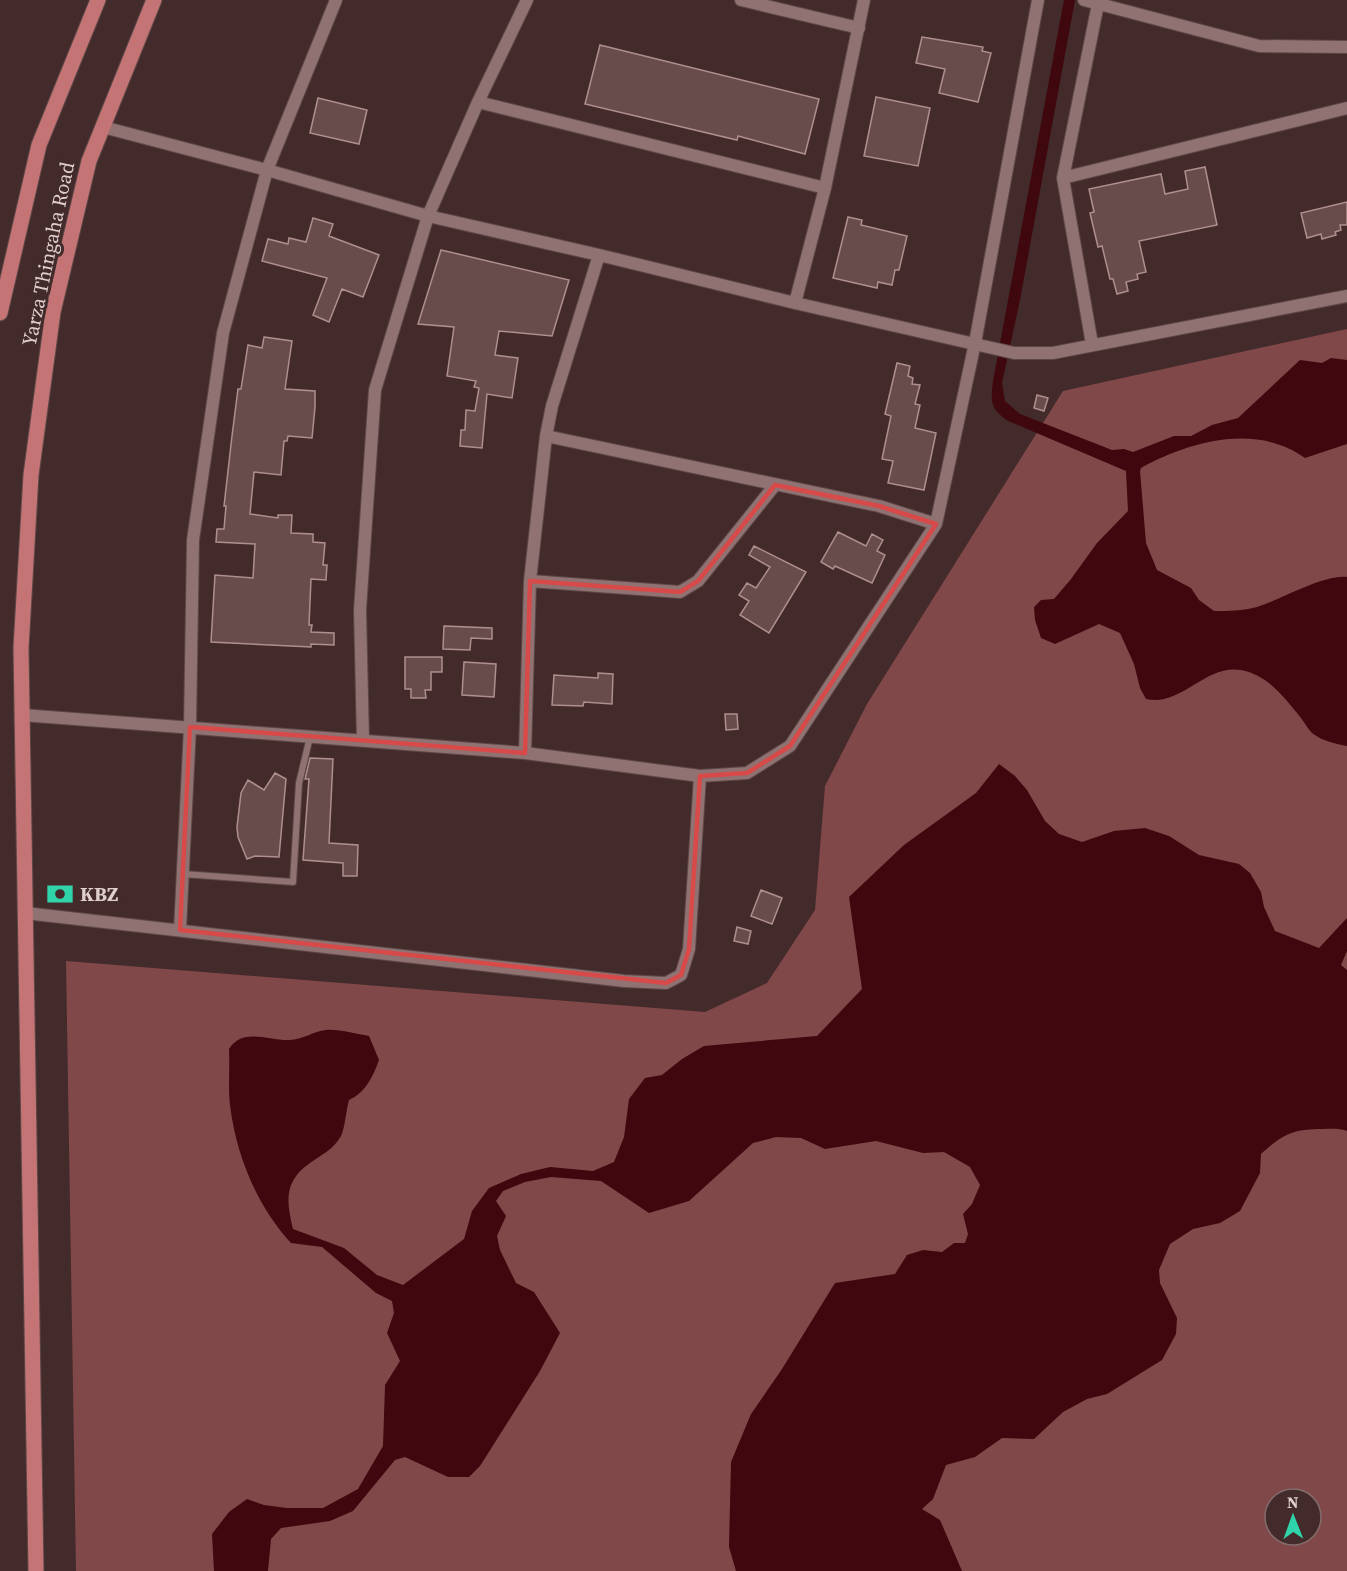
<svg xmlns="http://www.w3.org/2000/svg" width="1347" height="1571" font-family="'Source Serif 4',serif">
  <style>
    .green { fill: #814849; fill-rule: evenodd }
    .water { fill: #3f070e }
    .building { fill: #674c4b; stroke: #ae8f8e; stroke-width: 1.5 }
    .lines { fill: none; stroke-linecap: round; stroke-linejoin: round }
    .service-casing { stroke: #5d4747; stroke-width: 8 }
    .minor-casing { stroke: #5d4747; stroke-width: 14 }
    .primary-casing { stroke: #5d4747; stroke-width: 17 }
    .service { stroke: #8f7271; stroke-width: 6 }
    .minor { stroke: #8f7271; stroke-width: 12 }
    .primary { stroke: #c47475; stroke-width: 15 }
    .marked { fill: none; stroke: #d84949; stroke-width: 4.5; stroke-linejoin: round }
    .labels { text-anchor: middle; stroke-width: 6; stroke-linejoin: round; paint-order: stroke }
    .street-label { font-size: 20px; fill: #dfcece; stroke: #442b2b }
    .poi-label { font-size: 20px; font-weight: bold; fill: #dfcece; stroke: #442b2b; text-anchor: start }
  </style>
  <rect width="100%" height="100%" fill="#442b2b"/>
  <path class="green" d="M1347 329V1571H76L66 961 705 1012 767 983 815 910 825 786 867 704 1063 391ZM1275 1499H1311V1535H1275Z"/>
  <path class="water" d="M1064 0H1075L1020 300 1002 383 1005 401 1020 414 1112 450 1124 449 1133 452 1174 436H1191L1212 425 1238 418 1300 360 1322 363 1331 358 1347 360V444L1305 458C1257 423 1190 441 1141 468L1140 471 1146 543 1157 570 1191 588 1199 600 1214 611C1228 611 1243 611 1257 607 1280 600 1324 574 1347 577V746C1336 744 1322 741 1312 733 1308 729 1305 723 1301 718 1285 698 1268 675 1241 670 1205 664 1181 707 1146 699L1140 688 1134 664 1120 633 1099 624 1055 644 1041 638 1035 620 1034 607 1041 600 1054 599 1071 579 1097 543 1128 511 1126 471 1006 420C989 406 991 401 993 381Z
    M999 764 1015 776 1027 790 1045 821 1059 834 1082 842 1114 831 1145 828 1169 836 1199 855 1239 864 1250 873 1261 892 1264 907 1275 931 1319 948 1347 918V951L1341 965 1347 970V1131C1339 1128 1331 1129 1323 1129 1293 1129 1283 1134 1261 1154L1260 1173 1240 1211 1220 1223 1193 1229 1170 1244 1159 1270 1160 1283 1177 1318 1176 1334 1162 1360 1107 1394 1087 1399 1063 1412 1034 1439 1002 1438 975 1457 946 1465 933 1499 922 1509 940 1520 962 1571H736L729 1547 731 1462 751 1414 782 1369 835 1283 895 1274 907 1255 923 1250 942 1252 954 1243H965L968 1234 963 1214 972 1204 980 1185 970 1167 944 1152 923 1153 876 1141 825 1149 801 1138 776 1137 753 1143 689 1201 649 1213 601 1181 551 1177 525 1182 503 1191 496 1201 506 1216 497 1236 500 1250 516 1283 534 1292 560 1333 540 1371 480 1466 469 1477H448L405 1457 395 1460 353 1511 330 1521 281 1528 271 1539 268 1571H214L212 1534 229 1512 247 1499 264 1505 287 1508H323L358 1489 383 1446 385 1385 400 1361 387 1333 394 1313 392 1301 376 1293 322 1247 291 1243C257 1206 236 1155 230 1105 228 1087 230 1068 229 1049 243 1027 268 1041 290 1040 302 1040 314 1031 326 1030 340 1029 356 1034 369 1036L379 1060C373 1077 365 1093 349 1100 346 1110 345 1128 341 1136 334 1149 321 1155 310 1163 284 1181 286 1201 293 1229L344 1248 377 1275 403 1285 464 1239 472 1211 489 1188 521 1174 550 1167 593 1171 614 1162 624 1137 629 1099 645 1078 662 1075 682 1059 704 1046 817 1036 862 989 849 897 904 845 976 793Z"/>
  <path class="building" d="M922 37 983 47 982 51 991 53 978 102 939 93 945 69 916 63Z
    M600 45 819 99 805 154 738 136 737 140 585 104Z
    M876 97 930 108 918 166 864 156Z
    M318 98 367 110 359 144 310 133Z
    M1205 167 1217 225 1139 241 1146 272 1137 274 1138 279 1126 282 1128 291 1117 294 1113 279H1110L1102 246 1098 247 1090 213 1094 212 1089 189 1161 174 1165 194 1188 189 1185 171Z
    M1347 202V225H1340L1341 230 1335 232 1336 235 1322 239 1321 234 1307 238 1301 213Z
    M848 217 862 220 861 225 907 236 899 270H895L892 285 878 282 877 288 833 278Z
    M313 218 333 224 329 236 379 255 363 297 342 289 329 322 313 315 327 278 262 261 268 239 288 244 289 238 306 242Z
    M441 250 569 280 552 336 499 331 495 355 518 358 516 371 512 398 487 394 482 448 460 446 461 430H465L466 410 475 411 479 388 474 387 476 381 447 376 454 327 418 324Z
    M264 337 292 341 285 389 315 391V407L312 438 288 436 287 441H284L281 475 254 472 250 514 278 518V515H292L291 533 313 534V542L325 543 323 565H327L326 580 311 579 309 625H312L311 632 334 633V645L311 644V647L211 642 215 575 253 578 255 544 216 542 217 529H224L226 506H224L232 436 238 389H241L248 345 262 348Z
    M897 363 910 366 908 376 913 378 912 384 920 385 915 404 920 405 915 428 936 433 924 490 888 483 893 461 882 459 891 416 885 414Z
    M1037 395 1048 398 1044 411 1034 408Z
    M838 532 866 546 872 534 883 540 877 551 885 555 872 583 835 566 833 569 821 562Z
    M754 546 806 572 769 633 740 615 749 601 739 595 747 583 756 588 770 567 749 555Z
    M444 626 492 628V639L471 638 470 650 443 649Z
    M405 657H442V672H431V690H425L426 698H411V689H405Z
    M464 662 496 664 494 697 462 695Z
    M598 673 613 674 612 704 584 702 583 706 552 705 554 675 598 678Z
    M725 714H737L738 729 726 730Z
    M310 758 333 759 329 843 358 845 357 876H343V863L303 860 309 779H305Z
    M275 773 286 779 279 857 255 856 247 859 238 837 237 827 241 793 248 780 264 790Z
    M761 890 782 898 772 924 751 916Z
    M737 927 751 931 748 944 734 941Z"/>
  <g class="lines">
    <defs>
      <path id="service" d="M183 874 293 882 299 783 310 737"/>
      <path id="minor" d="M741 0 859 28
        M1084 0 1259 46 1347 47
        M478 102 825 188
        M103 127 267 170 428 216 599 255 795 303 1014 353H1053L1347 296
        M1063 178 1347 108
        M795 303 825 188 864 0
        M1092 344 1063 178 1098 4
        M546 436 879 506 936 524
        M530 581 680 592 698 581 775 485
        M22 715 525 753 700 776 747 773 790 746 936 524 975 343 1038 0
        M363 740 360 610 375 390 428 216 478 102 527 0
        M525 753 530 581 546 436 552 406 599 255
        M25 913 624 981 666 983 681 975 689 949 700 776
        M180 930 190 727 193 540 223 333 267 170 336 0"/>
      <path id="primary" d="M0 313 39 145 98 0
        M36 1571 21 648 31 475 53 312 89 161 154 0"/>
    </defs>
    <use href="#service" class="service-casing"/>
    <use href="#minor" class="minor-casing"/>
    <use href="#primary" class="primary-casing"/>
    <use href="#service" class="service"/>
    <use href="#minor" class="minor"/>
    <use href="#primary" class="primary"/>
  </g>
  <path class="marked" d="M775 485 879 506 936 524 790 746 747 773 700 776 689 949 681 975 666 983 180 930 190 727 525 753 530 581 680 592 698 581Z"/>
  <defs>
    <symbol id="bank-bare" viewBox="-9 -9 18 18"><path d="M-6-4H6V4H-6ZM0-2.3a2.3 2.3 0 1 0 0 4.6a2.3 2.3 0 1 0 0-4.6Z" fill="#30d4aa" stroke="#442b2b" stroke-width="2.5" paint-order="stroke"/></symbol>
  </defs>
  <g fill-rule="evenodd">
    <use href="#bank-bare" x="41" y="875" width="38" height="38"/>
  </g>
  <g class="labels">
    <g class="street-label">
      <text transform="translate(48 254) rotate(-78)" y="7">Yarza Thingaha Road</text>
    </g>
    <g class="poi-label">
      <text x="80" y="901">KBZ</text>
    </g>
  </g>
  <g transform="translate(1293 1517) rotate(359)"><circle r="28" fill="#442b2b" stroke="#826c6c" stroke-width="1.5"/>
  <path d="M0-4.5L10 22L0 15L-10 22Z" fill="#30d4aa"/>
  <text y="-9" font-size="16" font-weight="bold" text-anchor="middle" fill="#dfcece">N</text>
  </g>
</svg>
